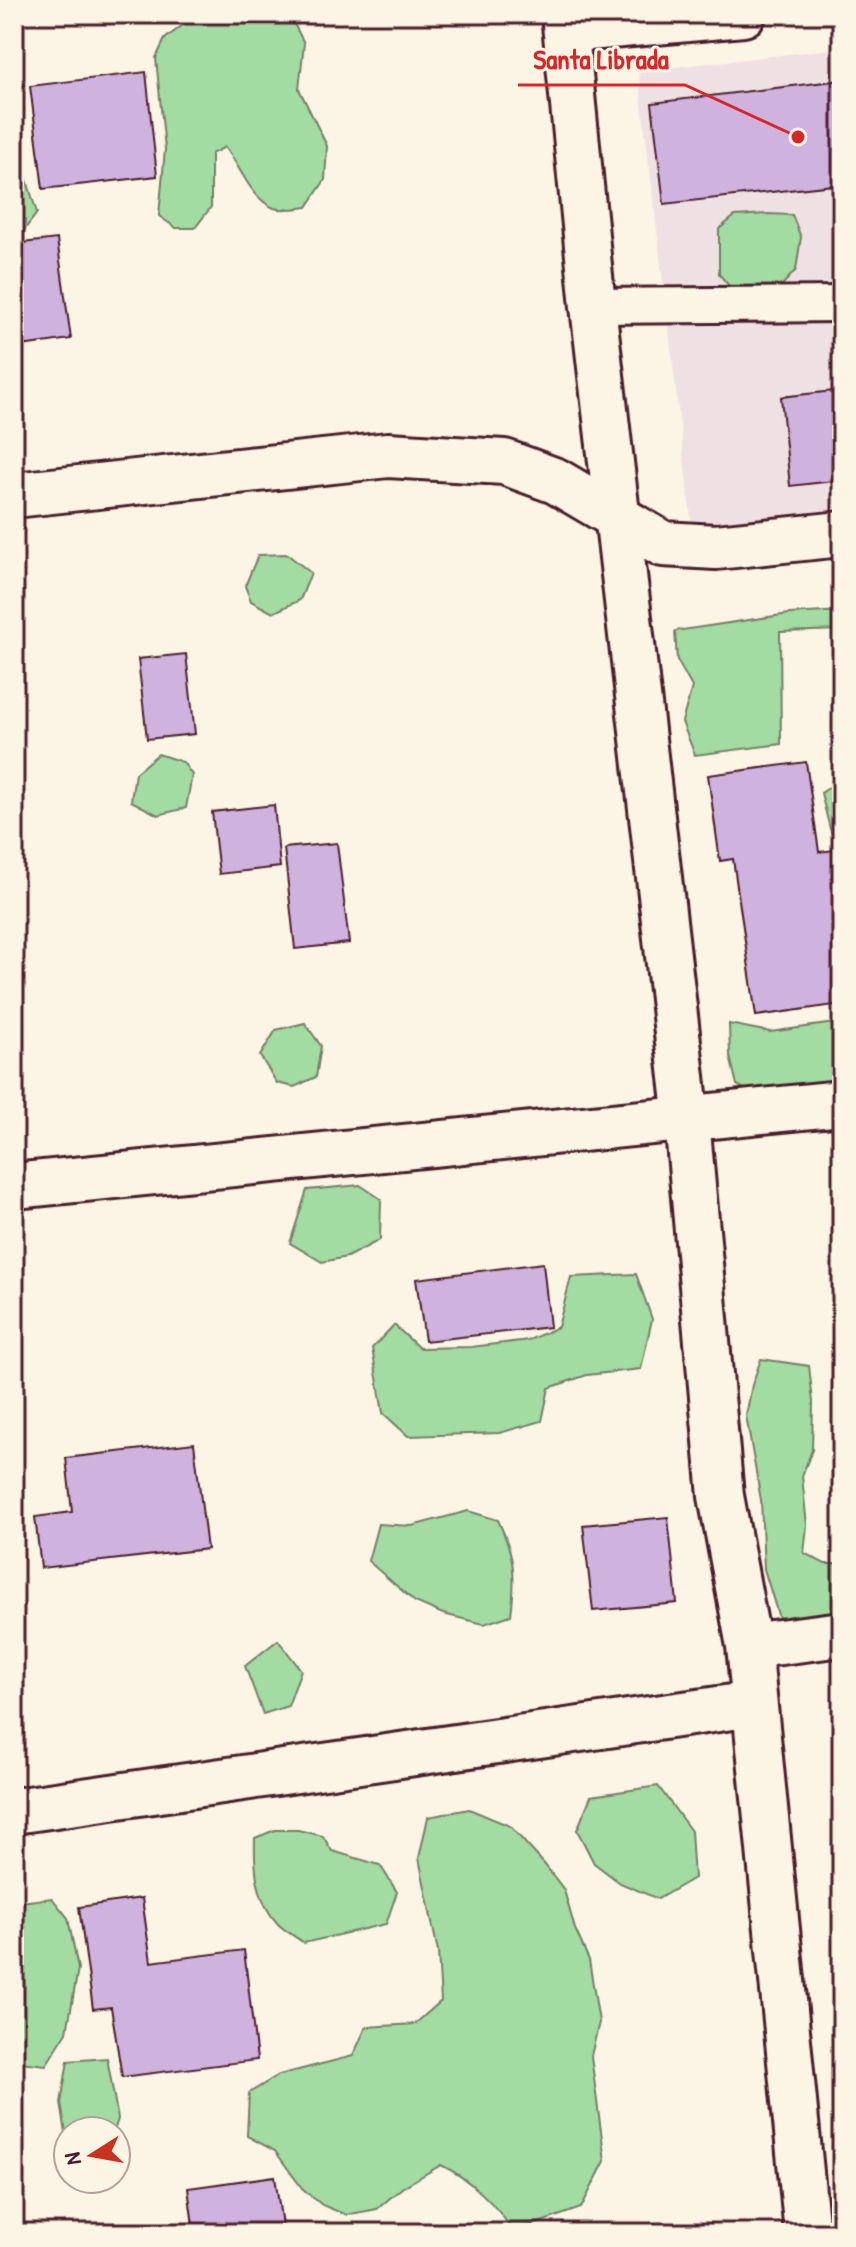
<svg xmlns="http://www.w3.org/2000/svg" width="856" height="2247" font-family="'Patrick Hand',sans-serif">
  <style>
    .built { fill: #efe1e3 }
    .green { fill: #a2dca2; stroke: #767e66; stroke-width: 2 }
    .building { fill: #d0b2df; stroke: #4a1f2b; stroke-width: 2 }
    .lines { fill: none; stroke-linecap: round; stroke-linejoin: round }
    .service-casing { stroke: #4a1f2b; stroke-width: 40 }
    .minor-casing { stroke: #4a1f2b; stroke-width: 50 }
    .service { stroke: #fcf5e5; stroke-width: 34 }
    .minor { stroke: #fcf5e5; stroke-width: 44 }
    .leader { fill: none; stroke: #d62828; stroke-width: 3 }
    .callout-dot { fill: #d62828; stroke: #fcf5e5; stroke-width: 3 }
    .callout-label { font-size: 28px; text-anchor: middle; font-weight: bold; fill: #d62828; stroke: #fcf5e5; stroke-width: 6; stroke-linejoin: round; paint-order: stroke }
  </style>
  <rect width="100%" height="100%" fill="#fcf5e5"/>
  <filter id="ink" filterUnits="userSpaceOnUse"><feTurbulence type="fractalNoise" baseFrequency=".0125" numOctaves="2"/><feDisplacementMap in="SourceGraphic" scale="16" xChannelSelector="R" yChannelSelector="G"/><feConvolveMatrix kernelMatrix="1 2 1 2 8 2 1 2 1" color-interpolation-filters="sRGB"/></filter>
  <g filter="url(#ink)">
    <path class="built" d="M842 48V510L692 527 638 71Z"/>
    <path class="green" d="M197 14H289L304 43 299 89 327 146 325 180 307 207C298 208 283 211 274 208 251 199 240 166 225 147L211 154V207L195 228H176L159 216 165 149 156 58 165 39Z
      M14 171 26 177 37 213 19 237 14 238Z
      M767 214 792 215 801 237 796 270 772 296 738 297 719 274V229L735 216Z
      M287 554 311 573 300 600 273 613 251 601 245 586 258 555Z
      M842 611 841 630 780 632 781 744 695 755 682 722 692 687 677 660 675 631 789 614Z
      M158 754 183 762 192 775 186 808 158 815 131 801 135 773Z
      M842 779V854L830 829 821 793Z
      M842 1022V1093L760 1097 737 1085 730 1056 729 1024 770 1032Z
      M305 1023 321 1046 316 1077 294 1087 277 1083 260 1056 276 1030Z
      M360 1185 381 1199 380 1240 347 1257 322 1262 290 1243 307 1190Z
      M636 1274 652 1319 641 1369 587 1375 549 1388 542 1421 499 1433 408 1436 383 1413 372 1348 394 1325 419 1348 471 1347 529 1340 558 1327 571 1277Z
      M761 1359 809 1366 813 1402 812 1450 802 1476 807 1526 804 1553 825 1564H842V1633L783 1631 764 1569 761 1500 746 1416 752 1385Z
      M468 1511 498 1520C515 1556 516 1576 511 1615L484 1624 443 1614 415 1602 368 1561 378 1524 412 1526Z
      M278 1640 301 1670 288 1706 263 1714 245 1666Z
      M658 1786 691 1831 694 1878 658 1899 620 1883 594 1863 577 1830 591 1796Z
      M469 1809 510 1826 545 1865 564 1890 575 1929 589 1960 599 2022 591 2056 605 2161 581 2208 513 2232C497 2205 470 2179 441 2165L403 2187 377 2209 346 2215 322 2205 302 2188 275 2151 247 2136 249 2093 279 2075 353 2056 366 2027 415 2024 441 2001 438 1952 419 1858 428 1817Z
      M275 1830H298L323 1836 332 1851 380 1865 397 1892 386 1924 304 1943C296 1937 285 1931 278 1924 256 1900 254 1868 255 1838Z
      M52 1898 68 1918 78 1969 67 2032 46 2065 20 2062 14 2054V1916L21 1902Z
      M107 2058 118 2119 114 2131H68L67 2139 61 2103 68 2061Z"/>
    <path class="building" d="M146 72 157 176 43 189 30 86Z
      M842 80V184L664 204 652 103Z
      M57 239 71 339 14 347V244Z
      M842 390V480L790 486 781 397Z
      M186 654 195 734 147 739 138 659Z
      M806 762 819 852 834 850 842 902 835 903 842 952V1004L756 1016 733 859 720 861 708 775Z
      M274 805 280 867 219 874 212 812Z
      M337 843 349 943 295 949 284 848Z
      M543 1263 550 1327 425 1341 416 1279Z
      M194 1443 207 1549 41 1568 35 1517 72 1512 66 1458Z
      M668 1517 677 1603 593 1611 583 1525Z
      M142 1898 151 1962 244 1950 257 2060 122 2077 111 2007 93 2009 79 1907Z
      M275 2176 283 2233H194L188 2188Z"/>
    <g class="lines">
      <defs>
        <path id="service" d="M593 306 842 304"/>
        <path id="minor" d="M564 14 593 306 687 1120 721 1496 749 1646 807 2233
          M566 30 743 14
          M14 495 388 455 504 462 556 481 663 544 716 547 842 534
          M14 1186 842 1103
          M749 1646 842 1634
          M14 1811 753 1704"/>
      </defs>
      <use href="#service" class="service-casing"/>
      <use href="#minor" class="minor-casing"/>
      <use href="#service" class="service"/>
      <use href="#minor" class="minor"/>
    </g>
  </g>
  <path class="leader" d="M798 137L685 85H518"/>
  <circle class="callout-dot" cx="798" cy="137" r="8"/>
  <g class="callout-label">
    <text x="601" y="69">Santa Librada</text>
  </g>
  <rect width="856" height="2247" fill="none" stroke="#fcf5e5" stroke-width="48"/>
  <rect x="24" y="24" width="808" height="2199" fill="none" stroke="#4a1f2b" stroke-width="3" filter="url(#ink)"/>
  <g transform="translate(92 2155) rotate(259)"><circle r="38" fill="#fcf5e5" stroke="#b59f9b" stroke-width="2"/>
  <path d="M0-6L14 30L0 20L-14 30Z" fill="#c8321e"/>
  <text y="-12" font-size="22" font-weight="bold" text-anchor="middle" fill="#4a1f2b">N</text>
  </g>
</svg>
